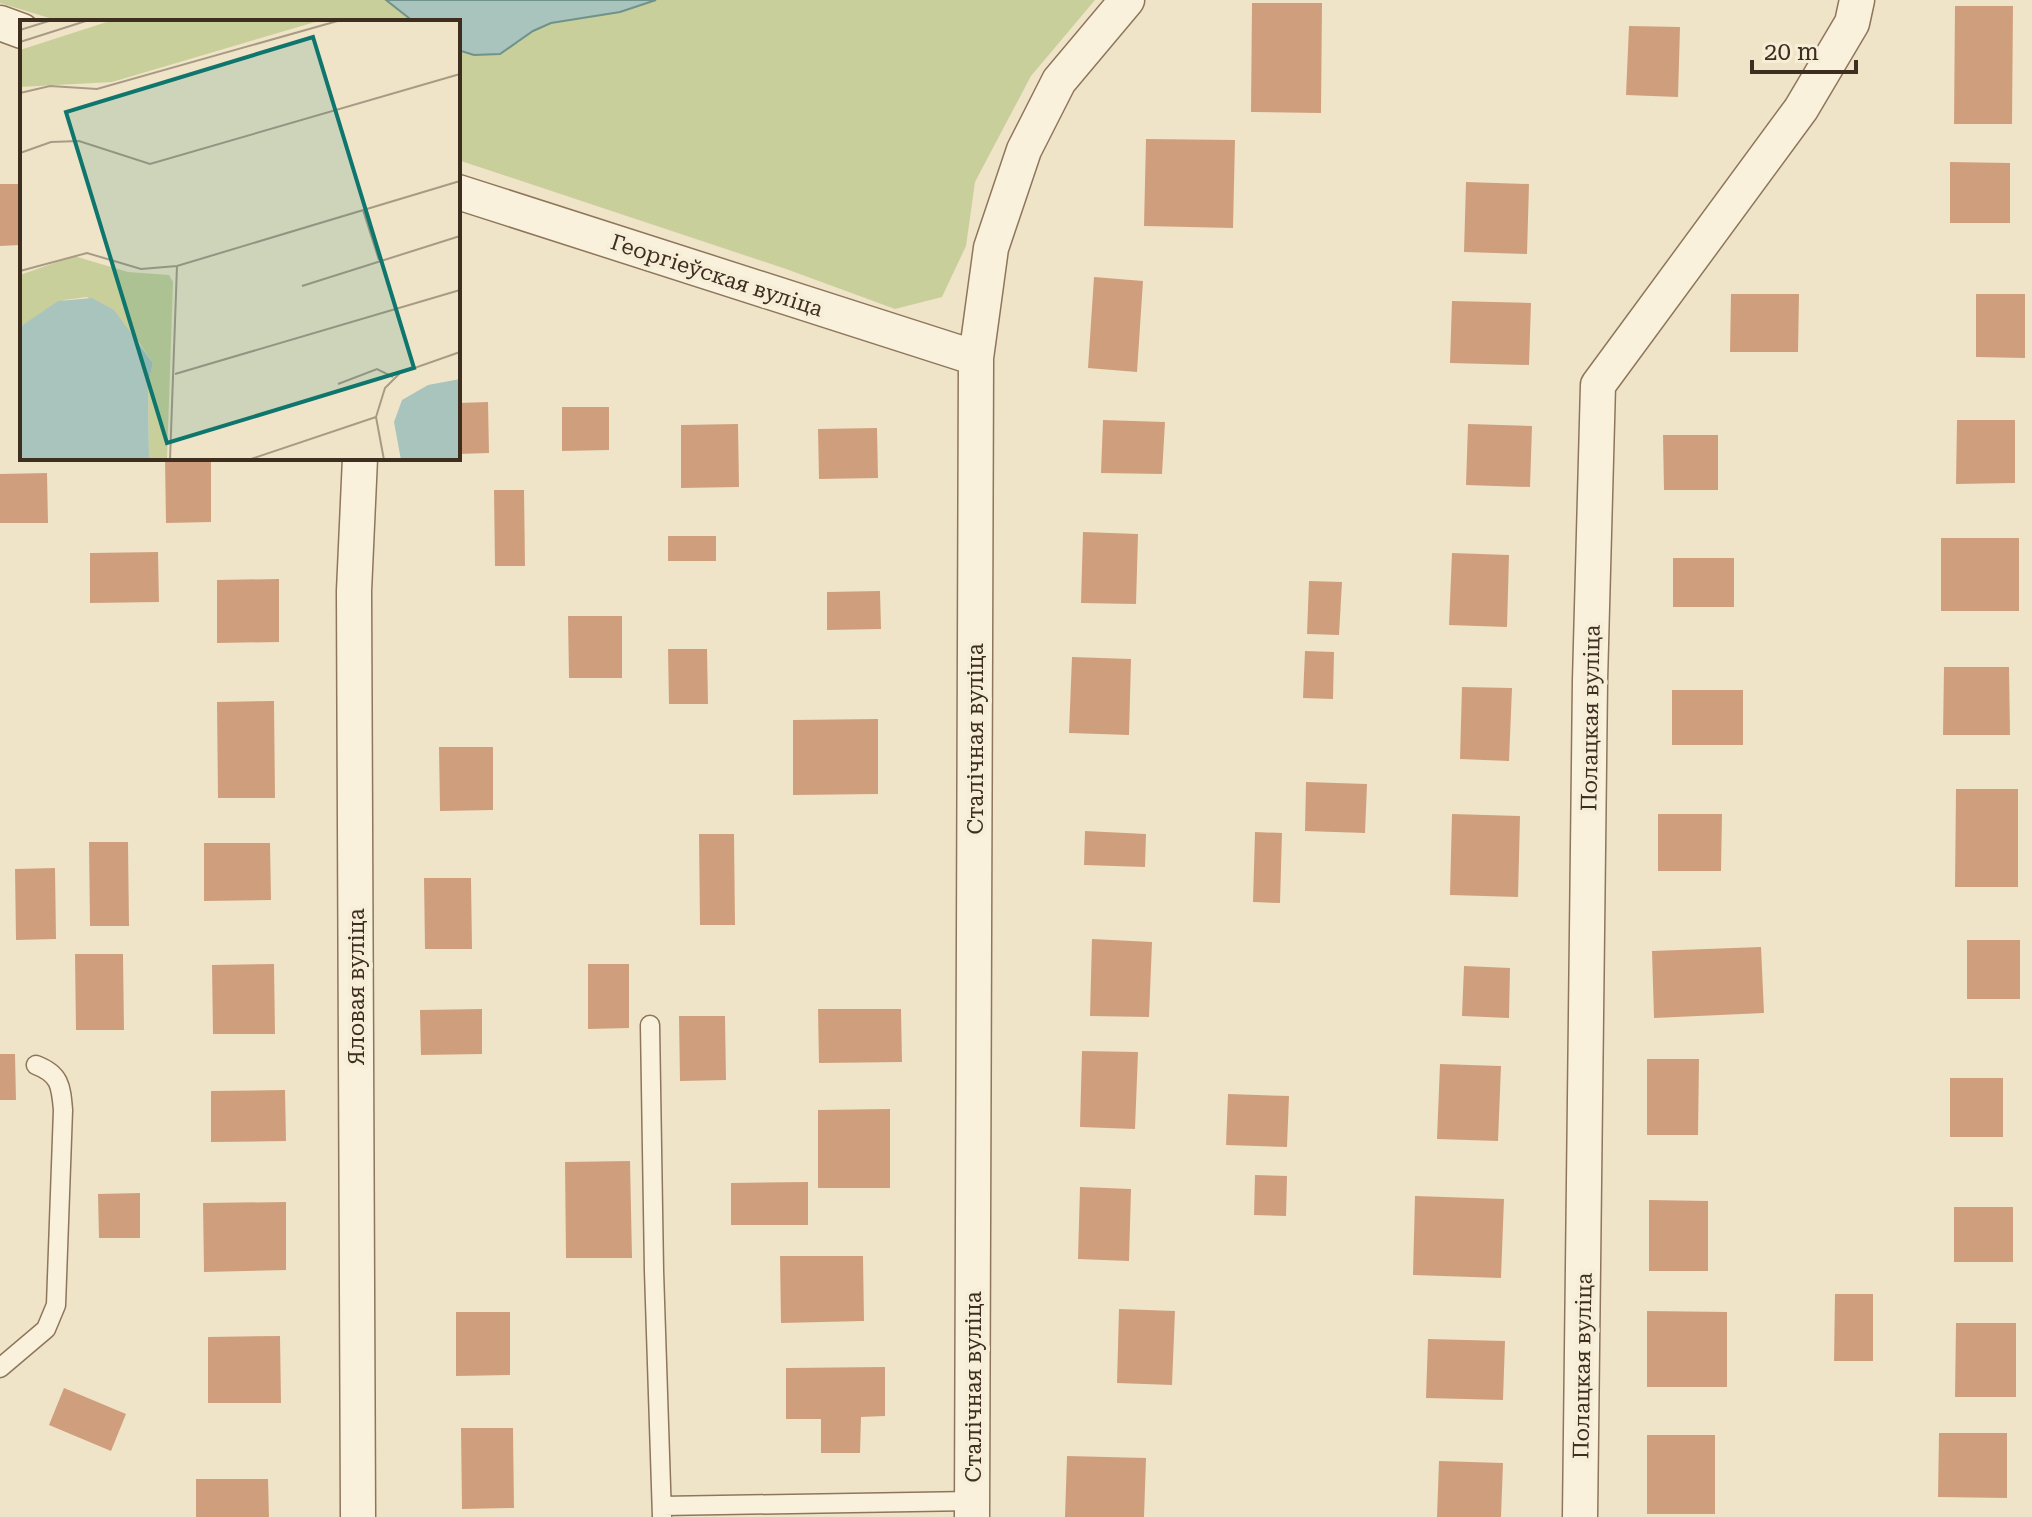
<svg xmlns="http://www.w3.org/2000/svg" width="2032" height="1517" font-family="'Roboto Serif',serif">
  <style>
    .green { fill: #c9cf9b }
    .water { fill: #a9c4bc; stroke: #6f938a; stroke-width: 2 }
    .building { fill: #cf9f7d }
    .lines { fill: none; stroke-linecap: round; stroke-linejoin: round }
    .service-casing { stroke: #8d765c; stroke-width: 21 }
    .minor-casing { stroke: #8d765c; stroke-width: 37 }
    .service { stroke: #faf1dc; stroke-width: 18 }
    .minor { stroke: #faf1dc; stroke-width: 34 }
    .labels { text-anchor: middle; stroke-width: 8; stroke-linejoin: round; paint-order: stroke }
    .street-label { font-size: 22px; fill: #3d2e20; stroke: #f7eed8 }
    .inset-road { fill: none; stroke: #a89b85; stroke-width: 2 }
    .view { fill: #0f766e; fill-opacity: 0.15; stroke: #0f766e; stroke-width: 4 }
    .inset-edge { fill: none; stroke: #3d2e20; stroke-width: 4 }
  </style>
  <rect width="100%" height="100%" fill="#f0e4c8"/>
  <path class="green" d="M0 0H386L414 22H62L0 3Z
    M656 0H1095L1031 76 975 182 966 246 942 297 895 309 786 269 458 160V50L474 55 518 43 533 31 551 23 620 12Z"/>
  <path class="water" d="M386 0H656L620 12 551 23 533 31 500 54 474 55 458 50V22H414Z"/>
  <path class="building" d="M1252 3H1322L1321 113 1251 112Z
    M1955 6H2013L2012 124H1954Z
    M1629 26 1680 27 1678 97 1626 95Z
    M1146 139 1235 140 1233 228 1144 226Z
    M1950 162 2010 163V223H1950Z
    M1466 182 1529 184 1527 254 1464 252Z
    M0 184H19L20 245 0 246Z
    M1094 277 1143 281 1137 372 1088 368Z
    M1731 294H1799L1798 352H1730Z
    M1976 294H2025V358L1976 357Z
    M1452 301 1531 303 1529 365 1450 363Z
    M488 402 489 453 458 454V403Z
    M562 407H609V450L562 451Z
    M1103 420 1165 422 1162 474 1101 473Z
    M1957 420H2015V483L1956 484Z
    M738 424 739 487 681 488V425Z
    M1468 424 1532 426 1530 487 1466 485Z
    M877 428 878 478 819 479 818 429Z
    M1663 435H1718V490H1664Z
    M165 458H211V522L166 523Z
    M47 473 48 523H0V474Z
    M494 490H524L525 566H495Z
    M1083 532 1138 534 1136 604 1081 603Z
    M668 536H716V561H668Z
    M1941 538H2019V611H1941Z
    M158 552 159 602 90 603V553Z
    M1452 553 1509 555 1507 627 1449 625Z
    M1673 558H1734V607H1673Z
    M279 579V642L217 643V580Z
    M1309 581 1342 582 1339 635 1307 634Z
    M880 591 881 629 827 630V592Z
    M568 616H622V678H569Z
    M668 649H707L708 704H669Z
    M1305 651 1334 652 1333 699 1303 698Z
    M1072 657 1131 659 1129 735 1069 733Z
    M1944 667H2009L2010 735H1943Z
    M1462 687 1512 688 1509 761 1460 759Z
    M1672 690H1743V745H1672Z
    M274 701 275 798H218L217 702Z
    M878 719V794L793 795V720Z
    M439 747H493V810L440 811Z
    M1306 782 1367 784 1365 833 1305 831Z
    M1956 789H2018V887H1955Z
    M1452 814 1520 816 1518 897 1450 895Z
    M1658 814H1722L1721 871H1658Z
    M1085 831 1146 834 1145 867 1084 865Z
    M1255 832 1282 833 1280 903 1253 902Z
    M699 834H734L735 925H700Z
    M89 842H128L129 926H90Z
    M204 843H270L271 900 204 901Z
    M55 868 56 939 16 940 15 869Z
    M424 878H471L472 949H425Z
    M1092 939 1152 942 1149 1017 1090 1016Z
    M1967 940H2020V999H1967Z
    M1761 947 1764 1013 1654 1018 1652 951Z
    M75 954H123L124 1030H76Z
    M274 964 275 1034H213L212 965Z
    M588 964H629V1028L588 1029Z
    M1464 966 1510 968 1509 1018 1462 1016Z
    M482 1009V1054L421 1055 420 1010Z
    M818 1009H901L902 1062 819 1063Z
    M679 1016H725L726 1080 680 1081Z
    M1082 1051 1138 1052 1135 1129 1080 1127Z
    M0 1054H15L16 1100H0Z
    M1647 1059H1699L1698 1135H1647Z
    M1440 1064 1501 1066 1498 1141 1437 1139Z
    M1950 1078H2003V1137H1950Z
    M285 1090 286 1141 211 1142V1091Z
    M1228 1094 1289 1096 1287 1147 1226 1145Z
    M890 1109V1188H818V1110Z
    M630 1161 632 1258H566L565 1162Z
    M1255 1175 1287 1176 1286 1216 1254 1215Z
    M808 1182V1225H731V1183Z
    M1080 1187 1131 1189 1129 1261 1078 1259Z
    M140 1193V1238H99L98 1194Z
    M1415 1196 1504 1199 1501 1278 1413 1275Z
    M1649 1200 1708 1201V1271H1649Z
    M286 1202V1270L204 1272 203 1203Z
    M1954 1207H2013V1262H1954Z
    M780 1256H863L864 1321 781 1323Z
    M1835 1294H1873V1361H1834Z
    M1119 1309 1175 1311 1172 1385 1117 1383Z
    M1647 1311 1727 1312V1387H1647Z
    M456 1312H510V1375L456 1376Z
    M1956 1323H2016V1397H1955Z
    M280 1336 281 1403H208V1337Z
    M1428 1339 1505 1341 1503 1400 1426 1398Z
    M885 1367V1416L861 1417 860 1453H821V1419H786V1368Z
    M64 1388 126 1414 111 1451 49 1425Z
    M461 1428H513L514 1508 462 1509Z
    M1939 1433H2007V1498L1938 1497Z
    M1647 1435H1715V1514H1647Z
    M1067 1456 1146 1458 1144 1517H1065Z
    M1439 1461 1503 1463 1501 1517H1437Z
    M196 1479H268L269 1517H196Z"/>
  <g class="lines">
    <defs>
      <path id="service" d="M650 1025 654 1271 662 1517
        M0 1368 46 1329 56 1305 63 1110C61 1086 60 1074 36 1065
        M662 1506 972 1501"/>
      <path id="minor" d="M0 23 22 31
        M458 192 976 358
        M358 1517 354 591 360 458
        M972 1517 976 358 991 248 1024 150 1059 81 1127 0
        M1580 1517 1590 681 1598 385 1801 109 1852 23 1857 0"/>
    </defs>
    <use href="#service" class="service-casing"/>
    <use href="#minor" class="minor-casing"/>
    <use href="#service" class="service"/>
    <use href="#minor" class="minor"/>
  </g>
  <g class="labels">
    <g class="street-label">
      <text transform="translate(717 275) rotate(18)" y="8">Георгіеўская вуліца</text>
      <text transform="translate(1590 718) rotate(-89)" y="8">Полацкая вуліца</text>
      <text transform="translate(975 739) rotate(-90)" y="8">Сталічная вуліца</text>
      <text transform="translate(356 987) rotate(-90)" y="8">Яловая вуліца</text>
      <text transform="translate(1582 1366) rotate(-89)" y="8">Полацкая вуліца</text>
      <text transform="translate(973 1387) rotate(-90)" y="8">Сталічная вуліца</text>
    </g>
  </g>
  <g transform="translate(20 20)">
    <rect width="440" height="440" fill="#f0e4c8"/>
    <path d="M93 0H302L92 62 0 67V30ZM54 236 108 252 149 255 153 262 147 440H129L128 364 133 343 116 318 67 277 44 280 0 307V255Z" fill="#c9cf9b"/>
    <path d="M72 278 94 290 133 343 128 364 129 440H0V307L38 281ZM440 359V440H381L374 402 382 380 408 365Z" fill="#a9c4bc"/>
    <path class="inset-road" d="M0 10 32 0M0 22 69 0M0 73 30 66 77 69 321 0M0 133 31 122 59 121 130 144 440 54M343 190 359 240M0 251 67 233 121 249 157 246 440 161M282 266 440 216M155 354 440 270M318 364 357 349 373 357M150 440 157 246M228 440 356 397M364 440 356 397 365 368 380 353 440 332"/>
    <path class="view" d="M293 17 394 348 147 423 46 92Z"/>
    <rect width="440" height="440" class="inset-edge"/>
  </g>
  <path d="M1752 60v12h104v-12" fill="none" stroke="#3d2e20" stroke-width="4"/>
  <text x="1764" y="60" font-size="24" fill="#3d2e20" stroke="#f7eed8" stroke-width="6" paint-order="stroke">20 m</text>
</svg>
